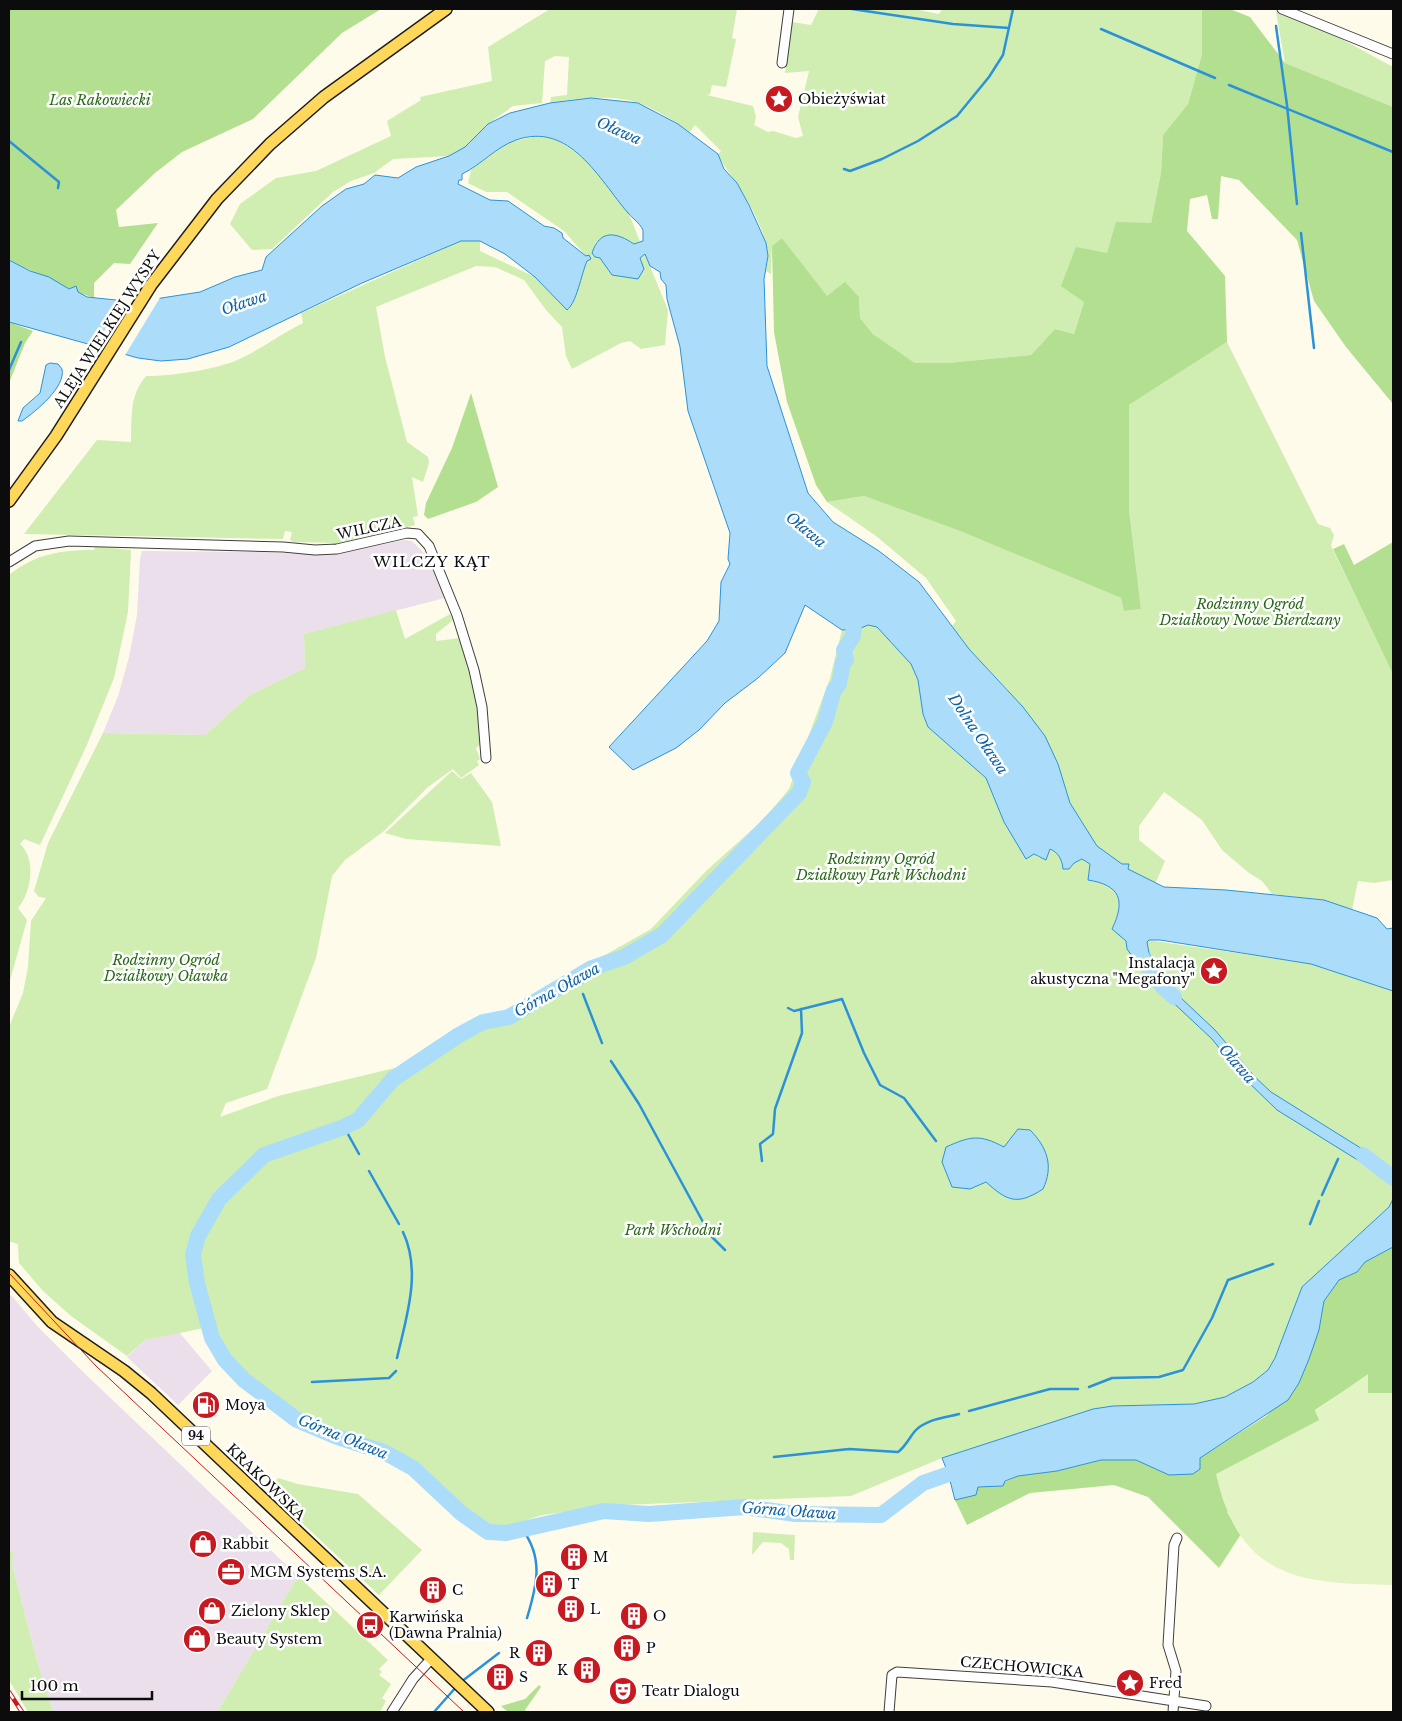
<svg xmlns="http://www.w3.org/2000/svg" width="1402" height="1721" font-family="'Libre Baskerville',serif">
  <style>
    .industrial { fill: #ebdfec }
    .green { fill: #d0edb2 }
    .forest { fill: #b3df90 }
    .pitch { fill: #e2f3c4 }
    .water { fill: #abddfb; stroke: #2c92d8 }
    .pier { fill: #fffbeb }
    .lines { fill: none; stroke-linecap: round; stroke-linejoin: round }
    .stream { stroke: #2c92d8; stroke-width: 2.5 }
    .river { stroke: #abddfb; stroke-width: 16 }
    .minor-casing { stroke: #3f3f3f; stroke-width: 11 }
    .major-casing { stroke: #1d1d1d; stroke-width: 14 }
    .minor { stroke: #fff; stroke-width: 9 }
    .major { stroke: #ffd85b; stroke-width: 11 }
    .tram { stroke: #c71920; stroke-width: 1 }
    .rail-casing { stroke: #c71920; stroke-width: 4.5 }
    .rail { stroke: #fff; stroke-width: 2.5; stroke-dasharray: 8; stroke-linecap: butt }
    .labels { text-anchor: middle; stroke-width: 5; stroke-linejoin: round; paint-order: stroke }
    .shield { fill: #fff; stroke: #555; stroke-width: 1 }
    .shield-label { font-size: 12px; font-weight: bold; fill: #0c0c0c }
    .poi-label { font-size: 14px; fill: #0c0c0c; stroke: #fff; text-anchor: start }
    .park-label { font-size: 14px; font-style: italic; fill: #286918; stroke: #fff }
    .street-label { font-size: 14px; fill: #0c0c0c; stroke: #fff }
    .water-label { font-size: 15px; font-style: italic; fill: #0c62a7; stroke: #fff }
    .neighbourhood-label { font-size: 15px; letter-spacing: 1px; fill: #0c0c0c; stroke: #fff }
  </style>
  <rect width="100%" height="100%" fill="#fffbeb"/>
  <path class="industrial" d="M404 540 412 541 426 555 445 598 304 634 305 668 250 695 205 735 103 733 118 696 129 657 137 615 140 559 142 551 258 552 328 555Z
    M11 1295 38 1327 81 1370 298 1576 218 1711 220 1712H53L36 1657 12 1564 14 1553 9 1550V1297Z
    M179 1332 212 1371 178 1405 127 1357 145 1340Z"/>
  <path class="green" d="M550 9H737L732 38 736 39 726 87 712 85 710 94 707 95 753 106 756 117 754 125 768 132 773 131 796 138 803 136 798 117 809 71 785 73 792 22 811 25 819 9H914L939 14 942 9H1202V54L1188 104 1163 135 1161 173 1151 223 1108 253 1084 302 1074 334 1055 329 1031 355 947 363H915L873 334 860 318 859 297 845 283 827 297 782 238 772 246 771 274 766 271C766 266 768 261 768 256 768 237 748 199 737 184 730 173 723 166 718 154L721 151 695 125 690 132C674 121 657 110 639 103 614 94 576 98 550 103L551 97 567 95 569 57 555 56 545 61 542 103 513 106 488 124 465 147 449 156 393 159 374 173 351 181 333 192 272 249 252 250 230 224 240 204 276 178 316 171 391 136 387 121 421 100 420 97 492 81 488 47Z
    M1276 12 1338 37 1393 67V107L1285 63Z
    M540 135C573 140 612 184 628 213 633 222 636 232 640 242L634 244 625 238 596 242 592 253 600 257 612 275 645 254 668 310 665 345 641 349 630 341 621 343 572 369 566 356 562 327 546 310 524 280 495 267 476 266 376 307 385 357 407 442 428 457 429 463 423 482 412 477 418 516 413 517 415 525 340 543 294 542 290 540 292 532 285 531 283 539 24 534 97 440 131 442C132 417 129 396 146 376 173 376 223 369 246 356 265 346 283 333 303 323L301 313 461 241H480V251L535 277 568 310 587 261 586 256 564 231 507 192H486L468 183 471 170 507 143Z
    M1227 342 1318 524 1330 528 1334 535 1331 546 1393 673V880L1374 883 1358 881 1352 910 1324 900 1272 894 1262 881 1249 873 1222 850 1202 820 1164 792 1139 826V840L1165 861 1155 884 1128 869 1129 864H1122L1111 858 1097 846 1070 803 1058 764 1008 690 969 649 952 626 956 621 926 578 876 536 827 502 864 496 960 531 1121 598 1124 611 1141 609 1129 509V405Z
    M95 546 131 550 128 612 114 678 86 747 40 845 24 839 20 844C37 859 31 893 18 908L27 920 9 984V575C35 554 61 550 94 550Z
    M396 610 405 639 450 614 453 620 436 634V641L461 638 478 693 481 744 476 748 480 759 477 761 479 765 461 778 453 769 428 787 384 831 345 860 332 876 316 958 267 1089 226 1103 220 1117 278 1096 407 1065 457 1029 513 1007 651 929 706 871 764 819 789 789 830 678 842 630 861 628 868 625 877 627 911 664 918 680 923 714 928 727 986 778 1004 822 1026 858 1034 854 1039 858 1049 849 1056 852 1069 869 1074 863 1082 859 1090 864 1088 880C1120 885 1126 900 1112 928L1148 940 1311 964 1393 991V1199L1389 1207 1302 1287 1275 1358 1268 1370 1253 1382 1225 1397 942 1458 851 1496 619 1505 542 1515 503 1528 482 1523 410 1458 348 1435 291 1409 238 1368 214 1326 145 1340 127 1356 71 1316 43 1291 19 1263 18 1244 9 1241V1027L23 993 28 967 31 921 46 898 39 897 34 891 48 843 103 733 205 735 250 695 305 668 304 634Z
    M452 771 461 779 471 773 492 802 501 846 406 839 385 833Z
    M278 1478 298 1484 358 1494 422 1550 379 1595 267 1490Z
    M753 1532 795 1535 794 1560H790L789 1549 781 1543 763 1542 752 1555Z
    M9 1550 14 1553 12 1564 36 1657 53 1712H28L9 1680Z
    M298 1576 388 1660 379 1669 382 1672 379 1675 391 1684 382 1698 386 1701 380 1712 218 1711Z"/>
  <path class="forest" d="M9 9H381L342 33 253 119 182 152 155 173 116 210 119 227 158 223 130 264 114 263 94 283V298L77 292 76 286 69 289 9 260Z
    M1202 9H1230L1250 17 1285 63 1393 107V404L1346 347 1314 301 1297 240 1239 180 1221 176 1218 219H1212L1207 195 1190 199 1187 231 1225 276 1227 342 1129 405V509L1141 609 1124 611 1121 598 960 531 864 496 827 502 816 485 787 402 774 332 772 246 782 238 827 296 845 282 859 297 860 318 873 334 915 363H947L1031 355 1055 329 1074 334 1084 302 1061 286 1076 247 1107 253 1116 222 1151 223 1161 173 1163 135 1188 104 1202 54Z
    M9 322 33 331 25 343 9 383Z
    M471 393 498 487 476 502 428 519 424 515 426 503 452 448Z
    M1393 542V674L1333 549 1344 544 1354 565Z
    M1393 1247V1393H1368V1375L1315 1410 1320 1420 1227 1512 1241 1534 1219 1568 1148 1497 1114 1485 1030 1493 967 1525 955 1500 963 1498 978 1487H994L1018 1476 1057 1471 1101 1460H1136L1169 1475 1200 1469V1458L1266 1416 1299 1383 1319 1330 1324 1301 1339 1280 1357 1272 1365 1262Z
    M539 1685 541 1687 525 1710 527 1712H508L501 1706 525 1699Z"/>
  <path class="pitch" d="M1368 1374V1393H1393V1585C1326 1583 1257 1586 1227 1510 1222 1499 1219 1486 1216 1474L1319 1420 1315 1411Z"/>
  <path class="water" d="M591 98 638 103 678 124 718 154 724 169 737 183 749 205 766 243 768 256 764 279 767 366 808 493 833 522 879 551 919 582 969 649 1023 707 1045 736 1058 764 1070 803 1097 846 1122 864H1129L1128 869 1164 887 1226 890 1324 900 1377 918 1387 929 1393 928V991L1311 964 1160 940H1149L1147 942 1149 953 1161 976 1144 973 1127 949 1126 941 1112 929C1126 900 1120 885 1088 880L1090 864 1082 859 1074 863 1069 869H1063C1062 860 1059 853 1050 849L1046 860 1034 854 1026 859 1004 822 986 778 928 727 923 714 918 680 911 664 877 627 868 625 861 628 842 630 805 605 785 653 758 678 725 703 699 730 676 748 633 770 609 747 707 641 719 621 721 582 730 564 728 559 730 533 688 411 680 347 667 299 666 285 661 279 660 272 650 266 645 254 640 258 644 269 638 279 612 275 600 258 595 257 592 253C600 229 616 232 634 244L643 241V230C639 222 633 219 628 213 599 179 570 121 516 140 496 147 481 165 462 174V180H459L458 184 490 200 508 201 544 226 554 228 562 233 563 238 586 256 589 255 591 259 587 261C581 275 577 302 567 310L535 277 505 254 480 241H461L362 283 229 347 188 359 161 361 138 358 9 322V260L30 271 49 277 69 289 76 286 78 292 87 297 116 300 155 299 200 292 235 277 262 270 266 257 322 206 346 189 364 184 375 175 398 178 416 167 449 156 465 147 488 124 510 113 550 103Z
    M50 363 58 364 62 369C66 387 36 411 22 421H18L23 408 40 393 46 365Z
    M1149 980 1164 982 1215 1030 1255 1077 1271 1092 1383 1162 1377 1172 1277 1110 1241 1075 1212 1039Z
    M1018 1129 1030 1130C1047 1147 1054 1166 1043 1189 1017 1206 1007 1201 986 1182L970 1189 952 1187 942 1162 946 1147C971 1136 979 1134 1004 1147Z
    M1393 1199V1247L1365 1262 1357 1272 1339 1280 1324 1301 1319 1330 1309 1359 1299 1383 1288 1400 1200 1458V1469L1193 1474 1169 1475 1136 1460H1101L1057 1471 1018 1476 1005 1481 1003 1486 978 1487 976 1495 955 1500 948 1473 942 1458 1093 1409 1113 1406 1194 1404 1225 1397 1253 1382 1268 1370 1275 1358 1302 1287 1389 1207Z"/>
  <path class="pier" d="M161 296 124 357 94 348 124 298Z"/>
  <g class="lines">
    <path class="stream" d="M852 9 953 24 1009 28
      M1276 26 1287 105 1297 204
      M1101 29 1215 78
      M1229 85 1393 152
      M9 141 59 182 58 188
      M844 169 850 171 882 159 918 141 957 116 989 77 1003 55 1013 9
      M1301 233 1314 348
      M9 370 21 342
      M580 975 582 983
      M583 994 602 1043
      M788 1008 794 1011 842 999 864 1053 880 1085 904 1098 936 1141
      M611 1061 639 1104 703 1222 712 1237 725 1250
      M344 1127 359 1154
      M762 1161 760 1144 773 1134 775 1109 802 1033 801 1009
      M369 1171 399 1224
      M1322 1195 1338 1159
      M1310 1224 1319 1201
      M397 1358C406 1318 422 1272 403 1232
      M312 1382 389 1378 396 1371
      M1089 1387 1112 1378 1159 1377 1183 1370 1212 1318 1228 1280 1273 1264
      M969 1411 1050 1389H1078
      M774 1457 849 1449 898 1452C906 1446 909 1438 915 1431 926 1419 945 1418 959 1414
      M522 1529C544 1558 537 1585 527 1618
      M461 1682 499 1653
      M434 1712 457 1686"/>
    <path class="river" d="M855 608 853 636 844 650 846 660 843 662 839 684 834 690 825 722 798 773 803 782 799 793 662 935 624 957 592 968 509 1017 483 1022 459 1035 393 1079 358 1120 344 1127 264 1155 219 1199 198 1236 193 1255 197 1283 212 1338 225 1360 244 1380 297 1420 337 1437 384 1452 413 1468 461 1513 488 1532 506 1533 604 1511 649 1514 745 1507 796 1514 881 1515 923 1483 969 1467
      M1141 956 1162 986 1174 997
      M1363 1155 1393 1178"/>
    <defs>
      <path id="minor" d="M1282 9 1393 54
        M782 63 789 9
        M9 562 35 546 69 541 283 547 315 550 337 549 407 533 418 534 429 546 457 615 474 670 482 707 486 758
        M392 1712 413 1679 431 1659
        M889 1712 892 1675 897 1672 1052 1682 1206 1706
        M1173 1712 1176 1671 1168 1645 1174 1545 1177 1538"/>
      <path id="major" d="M9 501 56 436 151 285 217 199 270 144 324 97 446 9
        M9 1275 52 1322 124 1371 151 1393 488 1712"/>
    </defs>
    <use href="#minor" class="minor-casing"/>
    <use href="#major" class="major-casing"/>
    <use href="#minor" class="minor"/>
    <use href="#major" class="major"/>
    <path class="tram" d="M9 1273 96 1366 464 1712"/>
    <defs>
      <path id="rail" d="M9 1692 22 1712"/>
    </defs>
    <use href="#rail" class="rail-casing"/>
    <use href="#rail" class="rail"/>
  </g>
  <defs>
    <symbol id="sight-disc" viewBox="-11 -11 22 22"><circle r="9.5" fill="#c71920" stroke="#fff"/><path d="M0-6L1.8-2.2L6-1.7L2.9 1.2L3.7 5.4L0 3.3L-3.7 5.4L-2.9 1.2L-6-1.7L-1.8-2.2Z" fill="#fff"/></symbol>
    <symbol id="fuel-disc" viewBox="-11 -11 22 22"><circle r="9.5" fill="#c71920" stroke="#fff"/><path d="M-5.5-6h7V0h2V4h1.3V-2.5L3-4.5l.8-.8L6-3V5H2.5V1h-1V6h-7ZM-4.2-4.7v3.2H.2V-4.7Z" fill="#fff"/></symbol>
    <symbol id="shop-disc" viewBox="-11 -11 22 22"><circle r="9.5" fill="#c71920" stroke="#fff"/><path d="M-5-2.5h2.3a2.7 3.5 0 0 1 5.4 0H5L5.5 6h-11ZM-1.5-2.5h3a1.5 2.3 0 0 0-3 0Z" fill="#fff"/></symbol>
    <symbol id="building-disc" viewBox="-11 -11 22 22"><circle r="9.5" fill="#c71920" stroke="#fff"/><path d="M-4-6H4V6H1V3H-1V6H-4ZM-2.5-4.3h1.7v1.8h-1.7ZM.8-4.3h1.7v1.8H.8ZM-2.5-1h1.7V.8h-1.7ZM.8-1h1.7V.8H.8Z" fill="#fff"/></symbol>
    <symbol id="office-disc" viewBox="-11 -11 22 22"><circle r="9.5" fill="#c71920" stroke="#fff"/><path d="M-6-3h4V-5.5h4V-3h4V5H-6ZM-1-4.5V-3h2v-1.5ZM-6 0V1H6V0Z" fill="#fff"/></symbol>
    <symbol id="bus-disc" viewBox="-11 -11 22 22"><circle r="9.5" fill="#c71920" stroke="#fff"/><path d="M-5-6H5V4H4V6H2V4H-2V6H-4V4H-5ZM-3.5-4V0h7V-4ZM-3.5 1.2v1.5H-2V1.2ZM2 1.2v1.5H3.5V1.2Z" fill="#fff"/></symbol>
    <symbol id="theatre-disc" viewBox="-11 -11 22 22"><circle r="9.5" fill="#c71920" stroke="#fff"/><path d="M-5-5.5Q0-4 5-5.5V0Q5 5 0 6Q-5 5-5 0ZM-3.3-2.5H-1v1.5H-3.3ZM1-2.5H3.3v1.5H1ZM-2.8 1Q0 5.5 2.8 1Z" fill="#fff"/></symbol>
  </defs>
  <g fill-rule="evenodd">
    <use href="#sight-disc" x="763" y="83" width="32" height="32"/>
    <use href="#sight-disc" x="1198" y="955" width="32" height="32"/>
    <use href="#fuel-disc" x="190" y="1389" width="32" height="32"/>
    <use href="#shop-disc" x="187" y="1528" width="32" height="32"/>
    <use href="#building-disc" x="558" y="1541" width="32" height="32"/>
    <use href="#office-disc" x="215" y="1556" width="32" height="32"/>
    <use href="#building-disc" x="533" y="1568" width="32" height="32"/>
    <use href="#building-disc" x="417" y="1574" width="32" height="32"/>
    <use href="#building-disc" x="555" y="1593" width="32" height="32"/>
    <use href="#shop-disc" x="196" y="1595" width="32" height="32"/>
    <use href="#building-disc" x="618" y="1600" width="32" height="32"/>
    <use href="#bus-disc" x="354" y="1609" width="32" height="32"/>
    <use href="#shop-disc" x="181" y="1623" width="32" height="32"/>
    <use href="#building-disc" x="611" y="1632" width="32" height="32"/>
    <use href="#building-disc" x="523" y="1637" width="32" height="32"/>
    <use href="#building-disc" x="571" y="1654" width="32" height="32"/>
    <use href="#building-disc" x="484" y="1661" width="32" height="32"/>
    <use href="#sight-disc" x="1114" y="1667" width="32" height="32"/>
    <use href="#theatre-disc" x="607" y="1675" width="32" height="32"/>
  </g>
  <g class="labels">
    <rect class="shield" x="182" y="1426.5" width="28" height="19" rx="4"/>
    <g class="shield-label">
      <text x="196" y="1440">94</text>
    </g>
    <g class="poi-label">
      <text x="798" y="104">Obieżyświat</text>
      <text x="1195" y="968" text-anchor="end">Instalacja<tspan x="1195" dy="16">akustyczna "Megafony"</tspan></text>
      <text x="225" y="1410">Moya</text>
      <text x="222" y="1549">Rabbit</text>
      <text x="593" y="1562">M</text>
      <text x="250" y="1577">MGM Systems S.A.</text>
      <text x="568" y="1589">T</text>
      <text x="452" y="1595">C</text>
      <text x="590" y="1614">L</text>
      <text x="231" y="1616">Zielony Sklep</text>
      <text x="653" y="1621">O</text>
      <text x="389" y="1622">Karwińska<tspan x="389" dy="16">(Dawna Pralnia)</tspan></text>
      <text x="216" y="1644">Beauty System</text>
      <text x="646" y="1653">P</text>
      <text x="520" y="1658" text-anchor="end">R</text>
      <text x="568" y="1675" text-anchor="end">K</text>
      <text x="519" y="1682">S</text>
      <text x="1149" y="1688">Fred</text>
      <text x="642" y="1696">Teatr Dialogu</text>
    </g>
    <g class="park-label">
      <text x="100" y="105">Las Rakowiecki</text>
      <text x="1250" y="609">Rodzinny Ogród<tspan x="1250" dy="16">Działkowy Nowe Bierdzany</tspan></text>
      <text x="881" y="864">Rodzinny Ogród<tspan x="881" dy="16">Działkowy Park Wschodni</tspan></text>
      <text x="166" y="965">Rodzinny Ogród<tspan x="166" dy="16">Działkowy Oławka</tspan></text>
      <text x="673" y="1235">Park Wschodni</text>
    </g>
    <g class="street-label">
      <text transform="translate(107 329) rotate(-57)" y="5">ALEJA WIELKIEJ WYSPY</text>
      <text transform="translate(369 528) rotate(-12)" y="5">WILCZA</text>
      <text transform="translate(266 1482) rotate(44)" y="5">KRAKOWSKA</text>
      <text transform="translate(1022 1667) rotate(5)" y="5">CZECHOWICKA</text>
    </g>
    <g class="water-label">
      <text transform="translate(619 131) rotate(24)" y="5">Oława</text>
      <text transform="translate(244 303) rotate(-19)" y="5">Oława</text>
      <text transform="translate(806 530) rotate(39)" y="5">Oława</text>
      <text transform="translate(978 734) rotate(56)" y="5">Dolna Oława</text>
      <text transform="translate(557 990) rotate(-29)" y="5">Górna Oława</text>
      <text transform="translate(1237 1064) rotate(49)" y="5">Oława</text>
      <text transform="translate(343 1437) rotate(22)" y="5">Górna Oława</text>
      <text transform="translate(789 1511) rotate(4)" y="5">Górna Oława</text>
    </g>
    <g class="neighbourhood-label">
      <text x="432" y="567">WILCZY KĄT</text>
    </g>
  </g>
  <rect width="1402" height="1721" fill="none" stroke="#0c0c0c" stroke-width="20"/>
  <path d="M22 1691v8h130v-8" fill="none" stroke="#0c0c0c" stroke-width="2.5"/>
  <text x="30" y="1691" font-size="15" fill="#0c0c0c" stroke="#ffffff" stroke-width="4" paint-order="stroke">100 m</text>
</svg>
